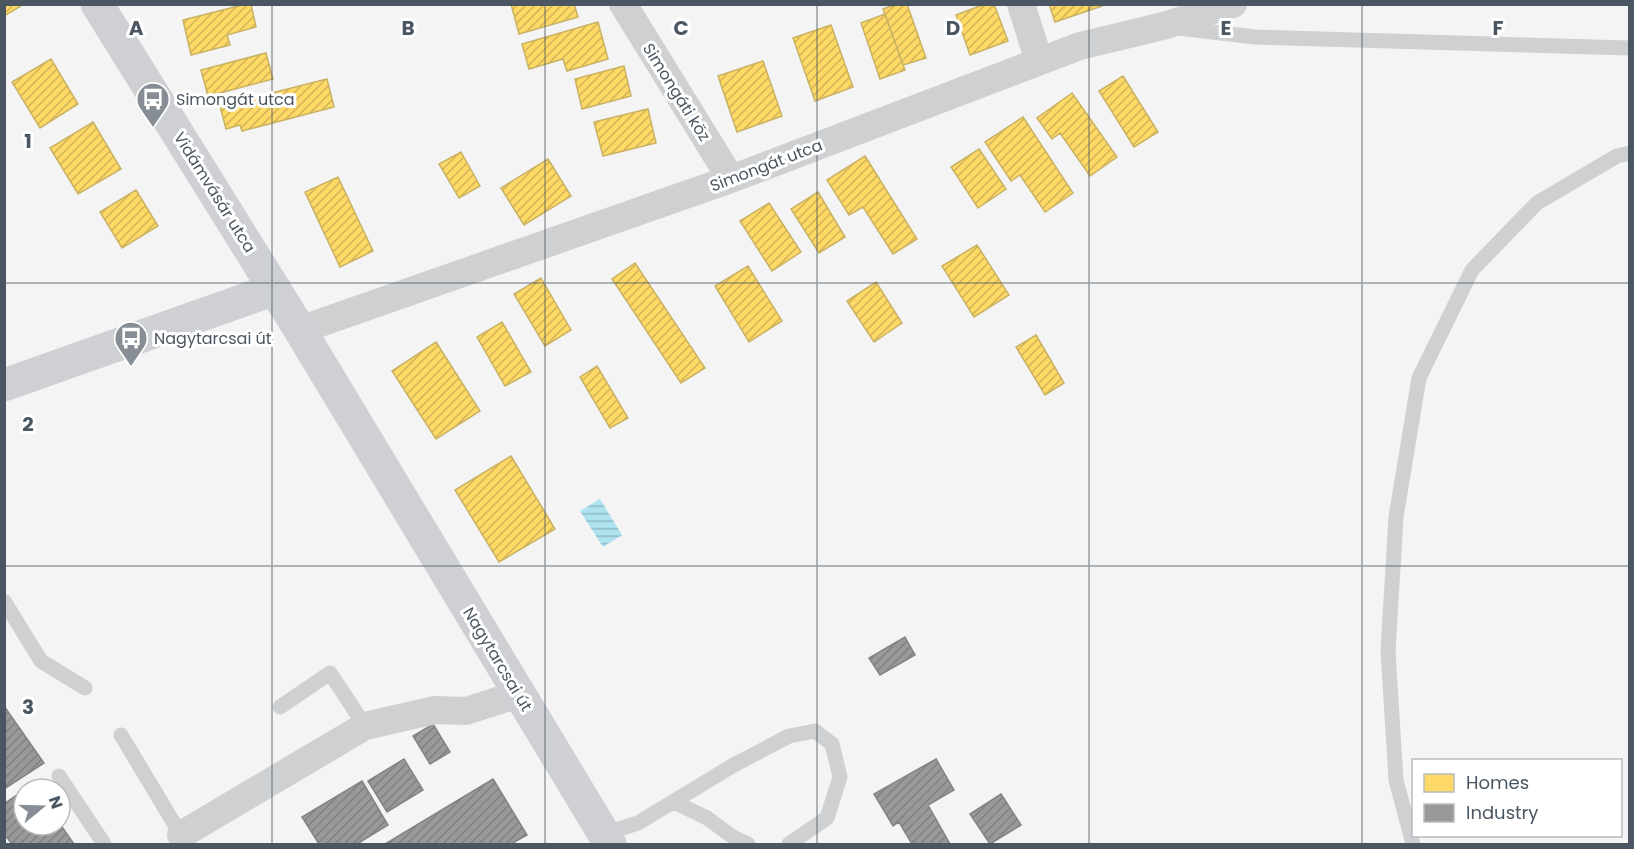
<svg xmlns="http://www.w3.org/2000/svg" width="1634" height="849" font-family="Poppins,sans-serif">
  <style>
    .water { fill: url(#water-rules) }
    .homes { fill: url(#homes-hatch); stroke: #c9b264; stroke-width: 1.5 }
    .industry { fill: url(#industry-hatch); stroke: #818588; stroke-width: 1.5 }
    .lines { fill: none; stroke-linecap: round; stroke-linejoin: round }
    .service { stroke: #ced0d2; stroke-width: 15 }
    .minor { stroke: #ced0d2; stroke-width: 28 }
    .secondary { stroke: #ced0d4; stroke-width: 33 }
    .grid { fill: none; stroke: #4a5661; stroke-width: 1.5; stroke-opacity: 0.55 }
    .labels { text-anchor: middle; stroke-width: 6; stroke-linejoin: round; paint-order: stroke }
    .street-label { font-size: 16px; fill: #4a5661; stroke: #fff }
    .poi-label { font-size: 16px; fill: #4a5661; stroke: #fff; text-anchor: start }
    .grid-label { font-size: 20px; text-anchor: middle; font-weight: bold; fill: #4a5661; stroke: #fff; stroke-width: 6; stroke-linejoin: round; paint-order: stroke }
  </style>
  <defs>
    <pattern id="water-rules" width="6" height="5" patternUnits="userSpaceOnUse" patternTransform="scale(1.5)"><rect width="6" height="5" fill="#aee2f0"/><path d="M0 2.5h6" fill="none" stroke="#90bac6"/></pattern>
    <pattern id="homes-hatch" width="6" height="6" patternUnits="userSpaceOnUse" patternTransform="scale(1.5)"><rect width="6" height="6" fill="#ffd966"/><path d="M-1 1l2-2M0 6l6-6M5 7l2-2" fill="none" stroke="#d0b357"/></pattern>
    <pattern id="industry-hatch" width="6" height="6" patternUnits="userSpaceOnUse" patternTransform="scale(1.5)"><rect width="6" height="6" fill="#999"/><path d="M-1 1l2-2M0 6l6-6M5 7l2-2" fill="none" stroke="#7f8080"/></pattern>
  </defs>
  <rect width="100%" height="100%" fill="#f4f4f4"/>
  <path class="water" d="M600 499 622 535 603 547 580 511Z"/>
  <path class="homes" d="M4 4H20L21 6 4 16Z
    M246 4H251L256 27 227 35 230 45 191 55 183 20Z
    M511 4H574L578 17 519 34Z
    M897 4H907L926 58 903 65 883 9Z
    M985 4H994L1008 41 970 55 956 15Z
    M1049 4H1101L1102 6 1055 22Z
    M885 14 905 70 880 79 861 23Z
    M598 22 608 59 567 71 563 59 529 69 522 44Z
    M831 25 853 87 815 101 793 38Z
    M266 53 273 79 208 96 201 70Z
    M51 59 78 104 40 128 12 82Z
    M763 61 782 116 737 132 718 76Z
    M624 66 631 96 582 109 575 79Z
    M1123 76 1158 132 1134 147 1099 91Z
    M327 79 334 107 242 131 240 125 226 129 220 106Z
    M1072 93 1117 157 1090 176 1060 133 1052 139 1037 118Z
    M648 109 656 143 603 156 594 122Z
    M1023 117 1073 193 1045 212 1020 175 1011 181 985 142Z
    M93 122 121 169 78 194 50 148Z
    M979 149 1006 189 978 208 951 167Z
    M461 152 480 186 459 198 439 164Z
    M865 156 917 239 893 254 863 207 849 215 827 180Z
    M548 159 571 196 524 225 501 188Z
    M338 177 373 251 340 267 305 192Z
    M136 190 158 226 122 248 100 212Z
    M818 192 845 237 819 253 791 209Z
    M769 203 801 252 772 271 740 221Z
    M977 245 1009 295 974 317 942 266Z
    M635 263 705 368 681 383 612 279Z
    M748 266 782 321 749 342 715 286Z
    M541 278 571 330 545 346 514 294Z
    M876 282 902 323 874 342 847 301Z
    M502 322 531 372 505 386 477 337Z
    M1036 335 1064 383 1045 395 1016 347Z
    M436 342 480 411 436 439 392 371Z
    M597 366 628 418 610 428 580 377Z
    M511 456 555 529 499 562 455 490Z"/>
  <path class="industry" d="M905 637 915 655 880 675 869 658Z
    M4 706 44 763 4 789Z
    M433 724 450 752 430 764 413 736Z
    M404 759 423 790 387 812 368 781Z
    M936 759 954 790 928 805 950 844H912L899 822 893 826 874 794Z
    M493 779 527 835 511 844H385Z
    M362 781 388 825 357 844H319L302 817Z
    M24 790V825L60 824 74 844H12L4 834V804Z
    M1001 794 1021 825 990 844 970 814Z"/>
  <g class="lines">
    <path class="service" d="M1178 28 1255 37 1630 48
      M4 601 41 661 85 688
      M280 707 330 673 365 726
      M121 735 181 835 182 842
      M59 776 104 844
      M674 802 707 818 733 837 748 844
      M603 834 638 823 732 766 789 736 815 731 832 744 840 777 827 818 789 844
      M1413 844 1396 780 1388 651 1396 517 1419 378 1472 270 1537 203 1617 156 1630 153"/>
    <path class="minor" d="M623 4 731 179
      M1021 4 1039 61
      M300 330 731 179 1080 46 1163 26 1233 4
      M181 835 365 726 435 710 466 711 519 694"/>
    <path class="secondary" d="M97 4 300 330 610 844
      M4 385 275 289"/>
  </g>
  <path class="grid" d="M272 4V844M545 4V844M817 4V844M1089 4V844M1362 4V844M4 283H1630M4 566H1630"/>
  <defs>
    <symbol id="bus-pin" viewBox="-11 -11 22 30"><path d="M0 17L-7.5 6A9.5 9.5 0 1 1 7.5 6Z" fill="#868d94" stroke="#fff"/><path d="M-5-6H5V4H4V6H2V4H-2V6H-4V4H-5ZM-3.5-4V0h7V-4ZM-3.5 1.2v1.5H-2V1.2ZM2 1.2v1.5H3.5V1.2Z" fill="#fff"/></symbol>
  </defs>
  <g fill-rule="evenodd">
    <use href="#bus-pin" x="134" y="80" width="38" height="52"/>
    <use href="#bus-pin" x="112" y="319" width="38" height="52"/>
  </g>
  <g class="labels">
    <g class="street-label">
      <text transform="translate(677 92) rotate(58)" y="6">Simongáti köz</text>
      <text transform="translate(766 165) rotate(-21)" y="6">Simongát utca</text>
      <text transform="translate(215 192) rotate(58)" y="6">Vidámvásár utca</text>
      <text transform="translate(498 659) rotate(59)" y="6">Nagytarcsai út</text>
    </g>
    <g class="poi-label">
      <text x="176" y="105">Simongát utca</text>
      <text x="154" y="344">Nagytarcsai út</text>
    </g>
  </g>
  <g class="grid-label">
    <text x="136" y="35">A</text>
    <text x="408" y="35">B</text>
    <text x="681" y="35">C</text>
    <text x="953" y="35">D</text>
    <text x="1226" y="35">E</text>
    <text x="1498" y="35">F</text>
    <text x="28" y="148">1</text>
    <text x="28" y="431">2</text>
    <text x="28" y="714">3</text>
  </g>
  <rect width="1634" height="849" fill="none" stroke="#4a5661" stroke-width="12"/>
  <rect x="1412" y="759" width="210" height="78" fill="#ffffff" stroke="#b7bbc0" stroke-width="1.5"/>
  <rect x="1424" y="774" width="30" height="18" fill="#ffd966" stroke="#b7bbc0" stroke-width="1.5"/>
  <text x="1466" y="789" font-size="18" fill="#4a5661">Homes</text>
  <rect x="1424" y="804" width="30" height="18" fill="#999999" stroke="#b7bbc0" stroke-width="1.5"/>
  <text x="1466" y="819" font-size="18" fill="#4a5661">Industry</text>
  <g transform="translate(42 807) rotate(71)"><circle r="28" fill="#ffffff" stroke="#b7bbc0" stroke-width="1.5"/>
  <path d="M0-4.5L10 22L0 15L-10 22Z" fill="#868d94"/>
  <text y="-9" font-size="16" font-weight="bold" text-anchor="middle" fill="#4a5661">N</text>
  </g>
</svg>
